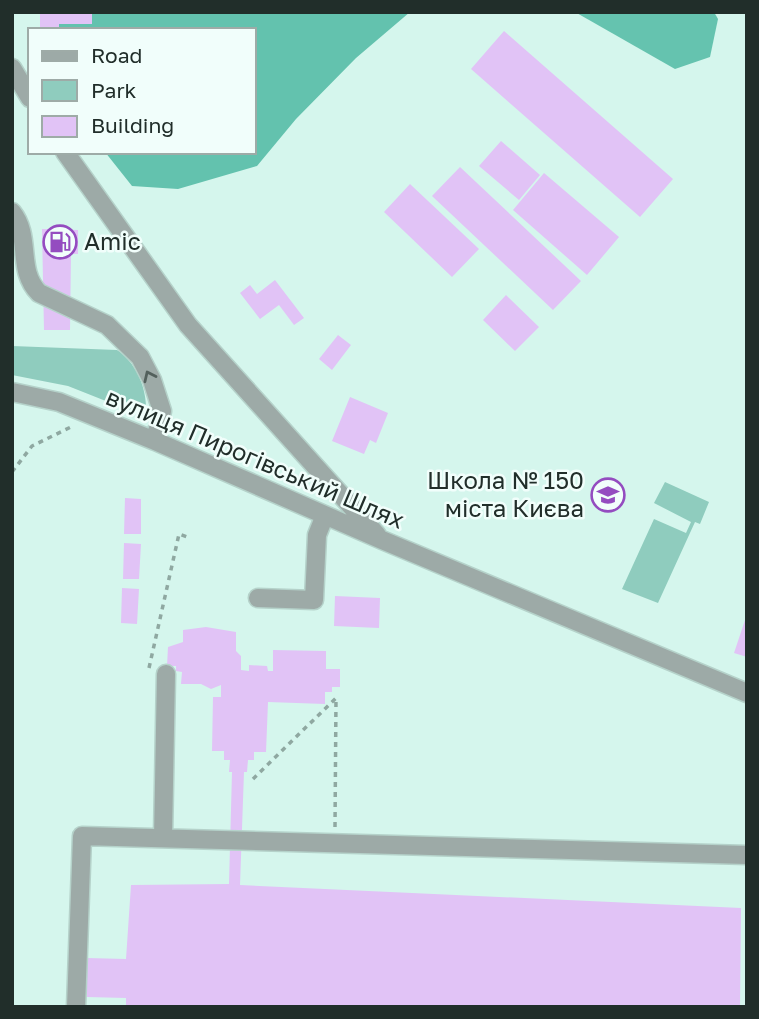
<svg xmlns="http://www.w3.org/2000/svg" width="759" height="1019" font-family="'Golos Text',sans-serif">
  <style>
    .green { fill: #8fccbe }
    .forest { fill: #63c2ae }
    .water { fill: #65c3af }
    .building { fill: #e1c3f6 }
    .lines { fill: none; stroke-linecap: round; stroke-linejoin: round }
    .minor-casing { stroke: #b5d2ca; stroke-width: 21 }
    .path { stroke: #8fa8a1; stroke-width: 3.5; stroke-dasharray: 5 5; stroke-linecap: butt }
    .minor { stroke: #9daaa7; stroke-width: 18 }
    .oneway { stroke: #53605c }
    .labels { text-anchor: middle; stroke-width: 5; stroke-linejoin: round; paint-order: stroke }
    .poi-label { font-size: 24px; fill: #212e2a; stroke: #f1fefb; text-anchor: start }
    .street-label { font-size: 24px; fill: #212e2a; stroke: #f1fefb }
  </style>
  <rect width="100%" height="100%" fill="#d5f6ed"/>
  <path class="green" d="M12 346 117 350C135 362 145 384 146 405L140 411H131L68 386 12 375Z
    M665 482 709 502 700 524 695 522 658 603 622 589 654 519 686 533 691 522 654 503Z"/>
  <path class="forest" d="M93 12H410L356 58 296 119 257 166 178 189 132 186 105 152H254V30H57L55 23Z"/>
  <path class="water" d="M575 12H714L718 19 710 57 675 69Z"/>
  <path class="building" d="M40 12H92V24H59V30H40Z
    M504 31 673 179 640 217 471 69Z
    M501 141 540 175 519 200 479 166Z
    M460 167 581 281 553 310 432 196Z
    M544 173 619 237 587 275 513 210Z
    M410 184 479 249 452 277 384 212Z
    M42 229 78 230V254H71L70 330H44Z
    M275 280 304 318 294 325 279 305 260 319 240 293 250 285 257 294Z
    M506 295 539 327 515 351 483 320Z
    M338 335 351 345 332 370 319 359Z
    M350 397 388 413 376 443 370 440 364 454 332 441Z
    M125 498 141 499V534H124Z
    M124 543 141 544 139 579H123Z
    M122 588 139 589 137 624 121 623Z
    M335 596 380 598 379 628 334 626Z
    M746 617 747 618V657L734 653Z
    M206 627 236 632V651L241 656V670L249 671V665L267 666 268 671H273V650L326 651V669H340V687H332V692H325V704L268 702 266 752H254V760H248L247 772H244L240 885 741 908 740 1007H126V998L87 997V958L126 959 131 885 229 884 232 772H229L230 760H224V751H212L213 697H221V685L211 689 201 684H181L182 672 176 671V666H167L168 647 183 642V630Z"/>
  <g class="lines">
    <defs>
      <path id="minor" d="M12 68 30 98
        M65 152 188 325 377 535
        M12 212C32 237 16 270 39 293L107 325 140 357 152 380 162 411 155 441
        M12 392 59 402 155 441 382 540 747 693
        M258 598 314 600 317 535 325 515
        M163 838 166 674
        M76 1007 82 836 747 855"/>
    </defs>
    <use href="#minor" class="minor-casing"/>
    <path class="path" d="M12 472 32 446 73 426
      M149 668 179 534 190 538
      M253 779 336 698 335 827"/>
    <use href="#minor" class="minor"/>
  </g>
  <defs><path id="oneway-chevron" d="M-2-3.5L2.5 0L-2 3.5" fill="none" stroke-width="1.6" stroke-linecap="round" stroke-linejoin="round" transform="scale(1.75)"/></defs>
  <use class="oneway" href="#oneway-chevron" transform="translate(149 376) rotate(-115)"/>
  <defs>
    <symbol id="fuel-ring" viewBox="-11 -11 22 22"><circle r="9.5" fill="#f1fefb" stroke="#944cc0" stroke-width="1.5"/><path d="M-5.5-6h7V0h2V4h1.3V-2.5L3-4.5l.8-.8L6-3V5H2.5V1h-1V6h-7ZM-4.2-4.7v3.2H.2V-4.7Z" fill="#944cc0"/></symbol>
    <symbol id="school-ring" viewBox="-11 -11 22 22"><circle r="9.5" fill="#f1fefb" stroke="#944cc0" stroke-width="1.5"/><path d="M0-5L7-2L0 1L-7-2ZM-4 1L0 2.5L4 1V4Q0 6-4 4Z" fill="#944cc0"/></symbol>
  </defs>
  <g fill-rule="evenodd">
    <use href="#fuel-ring" x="41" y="223" width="38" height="38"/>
    <use href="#school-ring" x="589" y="476" width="38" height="38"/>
  </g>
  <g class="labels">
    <g class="poi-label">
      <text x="84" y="250">Amic</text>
      <text x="584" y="489" text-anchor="end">Школа № 150<tspan x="584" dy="28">міста Києва</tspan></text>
    </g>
    <g class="street-label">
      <text transform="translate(255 459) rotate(23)" y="8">вулиця Пирогівський Шлях</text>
    </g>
  </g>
  <rect width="759" height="1019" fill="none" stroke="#212e2a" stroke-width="28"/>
  <rect x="28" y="28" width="228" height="126" fill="#f1fefb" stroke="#9eaba7" stroke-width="2"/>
  <rect x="42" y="51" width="35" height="10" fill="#9daaa7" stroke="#9eaba7" stroke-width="2"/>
  <text x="91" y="63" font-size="21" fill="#212e2a">Road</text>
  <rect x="42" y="80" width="35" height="21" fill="#8fccbe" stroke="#9eaba7" stroke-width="2"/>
  <text x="91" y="98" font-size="21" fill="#212e2a">Park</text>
  <rect x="42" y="116" width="35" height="21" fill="#e1c3f6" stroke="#9eaba7" stroke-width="2"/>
  <text x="91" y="133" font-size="21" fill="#212e2a">Building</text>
</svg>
